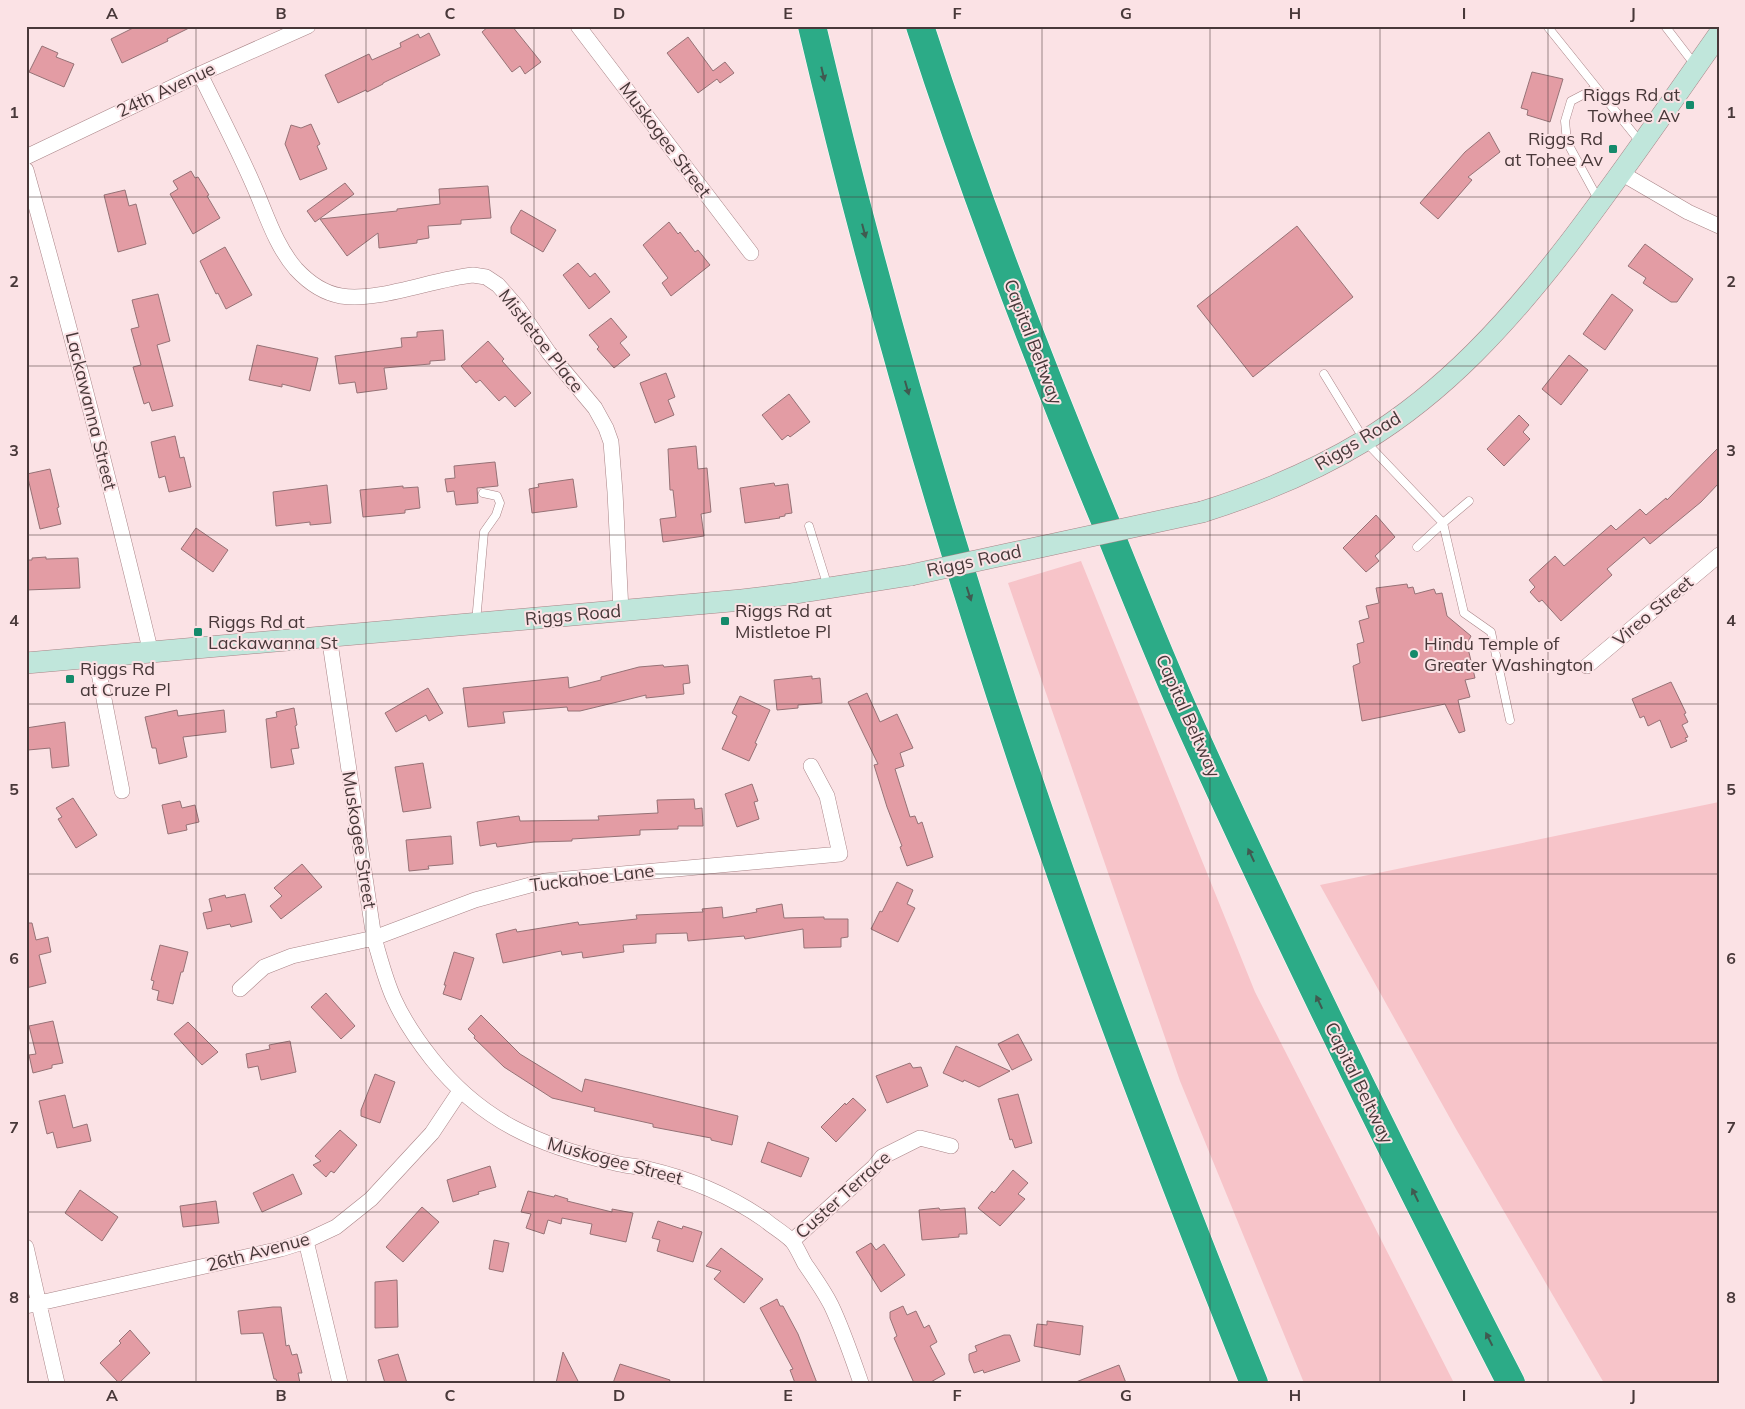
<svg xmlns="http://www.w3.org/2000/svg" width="1745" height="1409" font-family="Mulish,sans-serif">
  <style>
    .green { fill: #f7c4c9 }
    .building { fill: #e39ca4; stroke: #967276 }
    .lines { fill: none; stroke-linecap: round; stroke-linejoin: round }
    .lane-casing { stroke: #a98487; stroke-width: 9 }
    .street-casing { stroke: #a98487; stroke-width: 16 }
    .secondary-casing { stroke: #a98487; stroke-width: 22 }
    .highway-casing { stroke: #fff; stroke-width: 29 }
    .lane { stroke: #fff; stroke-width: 8 }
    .street { stroke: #fff; stroke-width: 15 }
    .secondary { stroke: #c0e6db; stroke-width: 21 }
    .highway { stroke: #2cab87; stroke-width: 28 }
    .secondary-bridge-casing { stroke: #a98487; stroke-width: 22; stroke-linecap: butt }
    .secondary-bridge { stroke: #c0e6db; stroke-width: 21 }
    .oneway { fill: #405a50 }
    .grid { fill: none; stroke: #483839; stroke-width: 1; stroke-opacity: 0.55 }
    .poi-dot { fill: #158a6b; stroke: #fbe2e5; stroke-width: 2 }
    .labels { text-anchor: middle; stroke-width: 4; stroke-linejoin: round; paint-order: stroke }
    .street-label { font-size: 18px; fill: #483839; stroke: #fbe2e5 }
    .poi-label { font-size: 18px; fill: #483839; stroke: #fbe2e5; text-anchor: start }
    .neatline { fill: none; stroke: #483839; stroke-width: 2 }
    .grid-label { font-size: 16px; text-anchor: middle; font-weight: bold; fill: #483839 }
  </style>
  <rect width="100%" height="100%" fill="#fbe2e5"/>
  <path class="green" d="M1081 561 1255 992 1454 1383H1304L1180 1081 1008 583Z
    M1719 802V1383H1604L1456 1129 1320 885Z"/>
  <path class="building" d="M137 26H193L167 39 168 41 122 63 111 39Z
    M489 26H512L541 62 525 74 520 66 512 72 482 32Z
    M429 33 440 55 383 83V84L367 92 366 90 338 103 325 75 369 54 372 60 401 47 400 43 418 34 420 38Z
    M688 37 713 71 725 62 734 73 720 83 717 79 698 93 667 53Z
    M42 46 58 53 56 57 74 64 64 87 29 72Z
    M1532 72 1563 79 1550 122 1527 115 1528 110 1521 108Z
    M311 124 320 144 317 146 327 169 300 180 285 144 291 125 301 128Z
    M1489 132 1500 152 1468 177 1472 180 1438 219 1420 203 1465 152Z
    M191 171 195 178 198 177 209 195 207 196 220 218 193 234 170 194 178 189 173 181Z
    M345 183 354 194 315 222 307 211Z
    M488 186 491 218 461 220V224L428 226 429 238 417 240V243L379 248 378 233 347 256 320 219 397 211V209L440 204 439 189Z
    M125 190 129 206 136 204 146 244 118 252 104 195Z
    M521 210 556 230 543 252 511 233V227Z
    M669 222 678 234 680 232 695 252 698 250 710 265 671 296 662 283 668 278 643 245Z
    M1297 226 1353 297 1253 377 1197 306Z
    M1645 244 1693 279 1677 302H1671L1643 283 1646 278 1628 266Z
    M225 247 252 295 226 309 218 293 216 294 200 261Z
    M578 263 590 277 595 273 610 292 589 309 563 275Z
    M158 294 170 341 157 345 173 406 152 411 149 402 144 404 133 367 141 365 131 329 139 327 132 300Z
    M1612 294 1633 310 1605 350 1583 334Z
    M611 318 627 337 620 343 630 355 614 368 597 349 599 347 589 335Z
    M443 330 445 360 430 361V364L384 368 387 389 357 393 355 382 339 384 335 356 402 347 401 338 417 337V332Z
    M488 341 504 359 502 361 531 393 515 407 505 396 499 401 480 380 476 383 461 366Z
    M257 345 318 358 310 391 282 384V387L249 380Z
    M1569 355 1588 370 1561 405 1542 389Z
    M666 373 675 397 668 400 674 415 655 423 640 383Z
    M789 394 810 422 790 437 788 435 782 440 762 415Z
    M1519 415 1529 425 1523 432 1530 439 1504 466 1487 449Z
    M175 436 180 458 184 457 191 487 169 492 165 476 159 478 151 442Z
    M696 446 698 469 707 468 711 512 701 514 704 536 663 542 660 519 676 517 673 490H670L668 449Z
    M1719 447V483L1701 502 1650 544 1644 537 1607 569 1612 575 1561 621 1542 600 1539 602 1530 592 1535 587 1529 580 1555 556 1564 566 1611 525 1616 530 1640 509 1646 515 1666 498 1667 500Z
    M495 462 498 486 477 488 478 503 456 505 454 491 447 492 445 479 455 478 454 466Z
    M50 469 59 507 57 508 61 524 40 529 27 474Z
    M573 479 577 507 532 513 529 489 539 487 538 484Z
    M774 483 775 486 788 484 792 513 785 514V516L779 517 780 518 745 523 740 488Z
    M327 485 331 523 310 525V522L276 526 273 492Z
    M403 486V488L418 487 420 508 405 510V513L363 517 360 490Z
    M1376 515 1395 537 1375 556 1379 561 1366 572 1343 548Z
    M196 528 228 550 213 572 181 549Z
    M46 557V559L78 558 80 588 26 590V560H32V558Z
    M1407 584 1408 588 1413 587 1415 594 1434 589 1436 594 1442 593 1447 616 1471 636 1467 644 1475 678 1465 680 1470 697 1458 700 1465 731 1459 733 1445 704 1362 721 1353 666 1360 663 1357 644 1364 642 1359 621 1369 618 1366 606 1379 603 1376 588Z
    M663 665 664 667 688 665 690 683 683 684 684 694 646 698V695L580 711H568L567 707 503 712 505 723 468 727 463 688 568 677 569 688 601 680V677L639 667Z
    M812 676V679L820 678 822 703 798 705V708L777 710 774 680Z
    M1671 682 1686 713 1684 714 1688 722 1682 725 1688 737 1685 738 1687 741 1671 748 1660 720 1648 726 1644 716 1640 718 1632 699Z
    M428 688 443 713 429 721 426 715 396 732 385 713Z
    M867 693 880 722 897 714 913 748 900 753 904 766 895 769 910 817 915 816 918 824 922 822 933 857 907 866 900 847 902 846 887 807 874 765 878 764 848 702Z
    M740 696 770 710 755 743 757 744 749 761 722 749 737 716 732 713Z
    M294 708 297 725 295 726 299 748 291 749 294 764 271 768 266 719 277 717 276 712Z
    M177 710 178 716 224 710 226 732 183 737 187 757 159 764 156 748H152L145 717Z
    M65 722 69 766 52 768 50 748 28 750 26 728Z
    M423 763 431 808 403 812 395 767Z
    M752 784 758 801 754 802 759 819 737 827 725 794Z
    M73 798 97 835 76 848 58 819 62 817 56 808Z
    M694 799 695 809 702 808 703 826H678V829L640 830V835L572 839V841L534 842 497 847 496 843 480 846 477 822 519 816 520 821 599 820 598 816 658 813 657 800Z
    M180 801 182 808 195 805 199 822 186 825 187 830 168 834 162 805Z
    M451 836 453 864 428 866 429 869 409 871 406 840Z
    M302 864 322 887 281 919 270 906 282 896 274 888Z
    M897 882 913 890 907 904 915 908 898 942 871 929 880 911 882 912Z
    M245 894 252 922 231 927 230 924 207 929 203 913 212 911 209 899 225 895 226 898Z
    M782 904 784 918 824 917V919H848V937L841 938V947L804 948 803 929 745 939 744 936 688 941 687 933 656 934V943L623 945 624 952 583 958 582 952 562 955 561 951 503 963 496 934 516 929 517 932 578 922 579 925 637 919 636 915 703 912 702 909 722 907 723 918 757 912 756 909Z
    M26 923H32L36 940 48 937 51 952 39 955 46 983 26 988Z
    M160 945 188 952 183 972H181L173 1004 157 1000 159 991 152 989 154 981 151 980Z
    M454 952 474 958 461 1000 443 994 446 985H444Z
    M326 993 355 1026 341 1039 311 1007Z
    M481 1015 520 1054 582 1092 585 1079 738 1116 732 1145 711 1140V1138L653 1127V1124L594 1111 595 1108 552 1098 504 1067 474 1038 475 1036 468 1029Z
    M53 1021 63 1063 52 1065V1068L33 1073 29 1055 36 1054 29 1026Z
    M188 1022 218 1052 202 1065 174 1034Z
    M1018 1034 1032 1060 1012 1070 998 1044Z
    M290 1041 296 1072 261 1080 258 1066 248 1068 246 1054 270 1049 269 1045Z
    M956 1046 1010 1071 979 1087 964 1080 963 1082 943 1073Z
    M910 1063 913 1068 921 1067 928 1086 887 1103 876 1076Z
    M375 1074 395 1082 380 1123 361 1116V1110Z
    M1018 1094 1032 1143 1015 1148 1012 1139 1010 1140 998 1099Z
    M65 1095 73 1128 87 1124 91 1141 57 1148 53 1132 47 1134 39 1101Z
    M853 1098 866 1110 836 1142 821 1127 845 1103 846 1105Z
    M340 1130 357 1145 334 1173 331 1171 326 1177 313 1165 321 1161 315 1156Z
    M768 1142 809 1158 801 1177 761 1162Z
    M490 1166 496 1187 478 1192 479 1194 453 1202 447 1180Z
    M1013 1170 1028 1183 1018 1194 1025 1199 1000 1226 978 1208 992 1191 994 1193Z
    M293 1174 302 1194 262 1212 253 1193Z
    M80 1190 118 1217 102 1241 65 1213Z
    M528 1191 554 1197 555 1195 568 1199 567 1201 612 1212V1209L633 1213 626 1242 590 1234 592 1224 562 1218 561 1224 548 1220 544 1234 526 1228 531 1214 521 1212Z
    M216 1201 219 1223 183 1227 180 1206Z
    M422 1207 439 1222 403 1262 386 1247Z
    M939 1208 940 1210 965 1208 967 1234H959V1237L922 1240 919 1210Z
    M658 1221 682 1229 683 1226 702 1232 693 1262 657 1251 660 1240 652 1238Z
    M494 1240 509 1243 503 1272 489 1269Z
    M871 1243 876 1250 884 1244 905 1275 881 1292 856 1252Z
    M721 1248 763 1279 744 1303 714 1279 721 1271 706 1266Z
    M397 1280 398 1327 375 1328V1282Z
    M777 1299 780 1306H783L798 1334 817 1383H795L790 1370 793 1369 760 1308Z
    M903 1306 907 1315 916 1311 924 1328 929 1325 937 1342 930 1346 945 1374 929 1383H914L894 1338 897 1336 890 1318V1312Z
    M273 1307H281L286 1346 289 1345 292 1355 297 1354 302 1373H298L300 1383H277L276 1379H274L263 1333 241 1334 238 1311Z
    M1047 1321 1083 1326 1080 1355 1034 1346 1037 1324 1047 1325Z
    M130 1330 150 1353 119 1383 100 1363 121 1343 119 1341Z
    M1004 1335H1010L1020 1361 984 1373 983 1370 974 1373 969 1360V1354L977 1351 975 1346Z
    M563 1352 579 1383H556Z
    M398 1354 407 1383H385L378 1360Z
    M620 1364 670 1380 669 1383H613Z
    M1119 1365 1126 1383H1076V1382Z"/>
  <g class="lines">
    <defs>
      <path id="lane" d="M1547 26 1641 143
        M1665 26 1695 65
        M1596 88 1571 101 1565 121 1567 142 1598 199
        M1324 374 1365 441 1443 523 1469 501
        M809 526 828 587
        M1417 547 1443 523 1464 613 1491 632 1510 720
        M476 622 484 532 496 515 500 503 497 496 483 493"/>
      <path id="street" d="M578 26 751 253
        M200 74C218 111 237 147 253 184 266 213 275 245 296 269 308 282 324 293 341 296 379 302 433 279 473 275L486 277 498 285 518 308 549 353 595 408 606 428 611 442 615 492 621 611
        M26 157 200 74 308 26
        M26 170C71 330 112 491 151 653
        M1621 173 1688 212 1719 226
        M329 636 374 938C380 958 385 979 394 999 404 1021 417 1040 432 1059 481 1121 539 1146 615 1163 626 1166 637 1166 648 1169 691 1179 729 1195 765 1220 773 1227 784 1233 792 1241 797 1247 801 1257 805 1264 814 1277 824 1291 831 1305 843 1330 852 1357 861 1383
        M96 658 122 791
        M1587 666 1719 555
        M240 989 264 967 292 956 374 938 475 900 545 881 840 854 827 796 811 766
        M306 1241 340 1383
        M792 1241 874 1167 882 1157 920 1138 951 1146
        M26 1247 57 1383
        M26 1306 281 1249 306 1241 336 1227 371 1199 432 1133 460 1091"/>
      <path id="secondary" d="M1202 512C1259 494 1313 472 1364 441 1446 391 1509 321 1567 246 1620 177 1669 105 1719 34
        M26 663 742 600 790 594 911 575"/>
      <path id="highway" d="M812 26C882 322 969 614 1070 900 1127 1062 1190 1223 1254 1383
        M920 26C975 196 1039 363 1108 528 1132 588 1156 648 1182 707 1285 936 1396 1160 1511 1383"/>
    </defs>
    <use href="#lane" class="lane-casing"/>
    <use href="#street" class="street-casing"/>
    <use href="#secondary" class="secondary-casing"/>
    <use href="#highway" class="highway-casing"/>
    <use href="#lane" class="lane"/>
    <use href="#street" class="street"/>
    <use href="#secondary" class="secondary"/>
    <use href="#highway" class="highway"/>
    <defs>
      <path id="secondary-bridge" d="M911 575 1202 512"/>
    </defs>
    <use href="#secondary-bridge" class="secondary-bridge-casing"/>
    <use href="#secondary-bridge" class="secondary-bridge"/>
  </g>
  <defs><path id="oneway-solid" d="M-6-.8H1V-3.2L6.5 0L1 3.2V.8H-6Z" transform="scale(1.25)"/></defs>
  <g class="oneway">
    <use href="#oneway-solid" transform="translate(823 74) rotate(77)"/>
    <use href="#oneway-solid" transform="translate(864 231) rotate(75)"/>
    <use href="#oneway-solid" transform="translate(907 388) rotate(74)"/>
    <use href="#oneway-solid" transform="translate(969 594) rotate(72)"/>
    <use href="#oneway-solid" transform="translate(1251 855) rotate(-115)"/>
    <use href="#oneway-solid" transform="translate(1319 1002) rotate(-115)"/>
    <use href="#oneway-solid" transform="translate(1415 1195) rotate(-116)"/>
    <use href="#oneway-solid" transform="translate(1489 1339) rotate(-117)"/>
  </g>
  <path class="grid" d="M196 26V1383M366 26V1383M534 26V1383M704 26V1383M872 26V1383M1042 26V1383M1210 26V1383M1380 26V1383M1548 26V1383M26 197H1719M26 366H1719M26 535H1719M26 704H1719M26 874H1719M26 1043H1719M26 1212H1719"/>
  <g class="poi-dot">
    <rect x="1685" y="100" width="10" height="10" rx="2.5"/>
    <rect x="1608" y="144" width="10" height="10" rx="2.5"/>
    <rect x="720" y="616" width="10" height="10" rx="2.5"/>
    <rect x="193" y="627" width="10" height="10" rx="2.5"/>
    <circle cx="1414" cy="654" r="5"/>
    <rect x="65" y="674" width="10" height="10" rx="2.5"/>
  </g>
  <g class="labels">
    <g class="street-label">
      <text transform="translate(166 90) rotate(-25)" y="6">24th Avenue</text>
      <text transform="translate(665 140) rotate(53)" y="6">Muskogee Street</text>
      <text transform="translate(541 341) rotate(52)" y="6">Mistletoe Place</text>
      <text transform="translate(1033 342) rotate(69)" y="6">Capital Beltway</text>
      <text transform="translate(91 411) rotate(76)" y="6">Lackawanna Street</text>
      <text transform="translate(1358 441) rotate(-31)" y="6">Riggs Road</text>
      <text transform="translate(974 561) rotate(-12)" y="6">Riggs Road</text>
      <text transform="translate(1653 611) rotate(-40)" y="6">Vireo Street</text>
      <text transform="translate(573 615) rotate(-5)" y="6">Riggs Road</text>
      <text transform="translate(1188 716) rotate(66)" y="6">Capital Beltway</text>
      <text transform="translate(359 840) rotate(81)" y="6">Muskogee Street</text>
      <text transform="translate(592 878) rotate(-7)" y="6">Tuckahoe Lane</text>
      <text transform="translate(1359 1083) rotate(64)" y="6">Capital Beltway</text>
      <text transform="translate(615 1161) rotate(15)" y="6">Muskogee Street</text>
      <text transform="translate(843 1195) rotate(-42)" y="6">Custer Terrace</text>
      <text transform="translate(258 1252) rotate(-15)" y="6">26th Avenue</text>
    </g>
    <g class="poi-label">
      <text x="1680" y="101" text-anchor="end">Riggs Rd at<tspan x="1680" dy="21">Towhee Av</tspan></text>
      <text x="1603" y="145" text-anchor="end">Riggs Rd<tspan x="1603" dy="21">at Tohee Av</tspan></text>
      <text x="735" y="617">Riggs Rd at<tspan x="735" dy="21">Mistletoe Pl</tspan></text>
      <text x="208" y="628">Riggs Rd at<tspan x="208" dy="21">Lackawanna St</tspan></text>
      <text x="1424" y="650">Hindu Temple of<tspan x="1424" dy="21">Greater Washington</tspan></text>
      <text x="80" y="675">Riggs Rd<tspan x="80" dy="21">at Cruze Pl</tspan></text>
    </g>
  </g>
  <rect width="1745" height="1409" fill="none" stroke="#fbe2e5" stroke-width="55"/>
  <rect x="28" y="28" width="1690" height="1354" class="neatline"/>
  <g class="grid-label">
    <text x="112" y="19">A</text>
    <text x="281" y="19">B</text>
    <text x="450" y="19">C</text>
    <text x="619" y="19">D</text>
    <text x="788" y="19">E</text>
    <text x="957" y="19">F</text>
    <text x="1126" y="19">G</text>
    <text x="1295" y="19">H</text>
    <text x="1464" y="19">I</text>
    <text x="1633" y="19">J</text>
    <text x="14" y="118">1</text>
    <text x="1731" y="118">1</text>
    <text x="14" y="287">2</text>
    <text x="1731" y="287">2</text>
    <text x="14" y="456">3</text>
    <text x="1731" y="456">3</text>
    <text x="14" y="626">4</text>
    <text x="1731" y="626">4</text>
    <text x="14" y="795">5</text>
    <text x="1731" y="795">5</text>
    <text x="14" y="964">6</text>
    <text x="1731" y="964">6</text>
    <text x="14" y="1133">7</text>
    <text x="1731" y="1133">7</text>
    <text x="14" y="1303">8</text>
    <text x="1731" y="1303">8</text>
    <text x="112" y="1401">A</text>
    <text x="281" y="1401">B</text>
    <text x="450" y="1401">C</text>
    <text x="619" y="1401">D</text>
    <text x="788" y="1401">E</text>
    <text x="957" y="1401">F</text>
    <text x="1126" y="1401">G</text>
    <text x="1295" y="1401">H</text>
    <text x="1464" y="1401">I</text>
    <text x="1633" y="1401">J</text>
  </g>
</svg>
